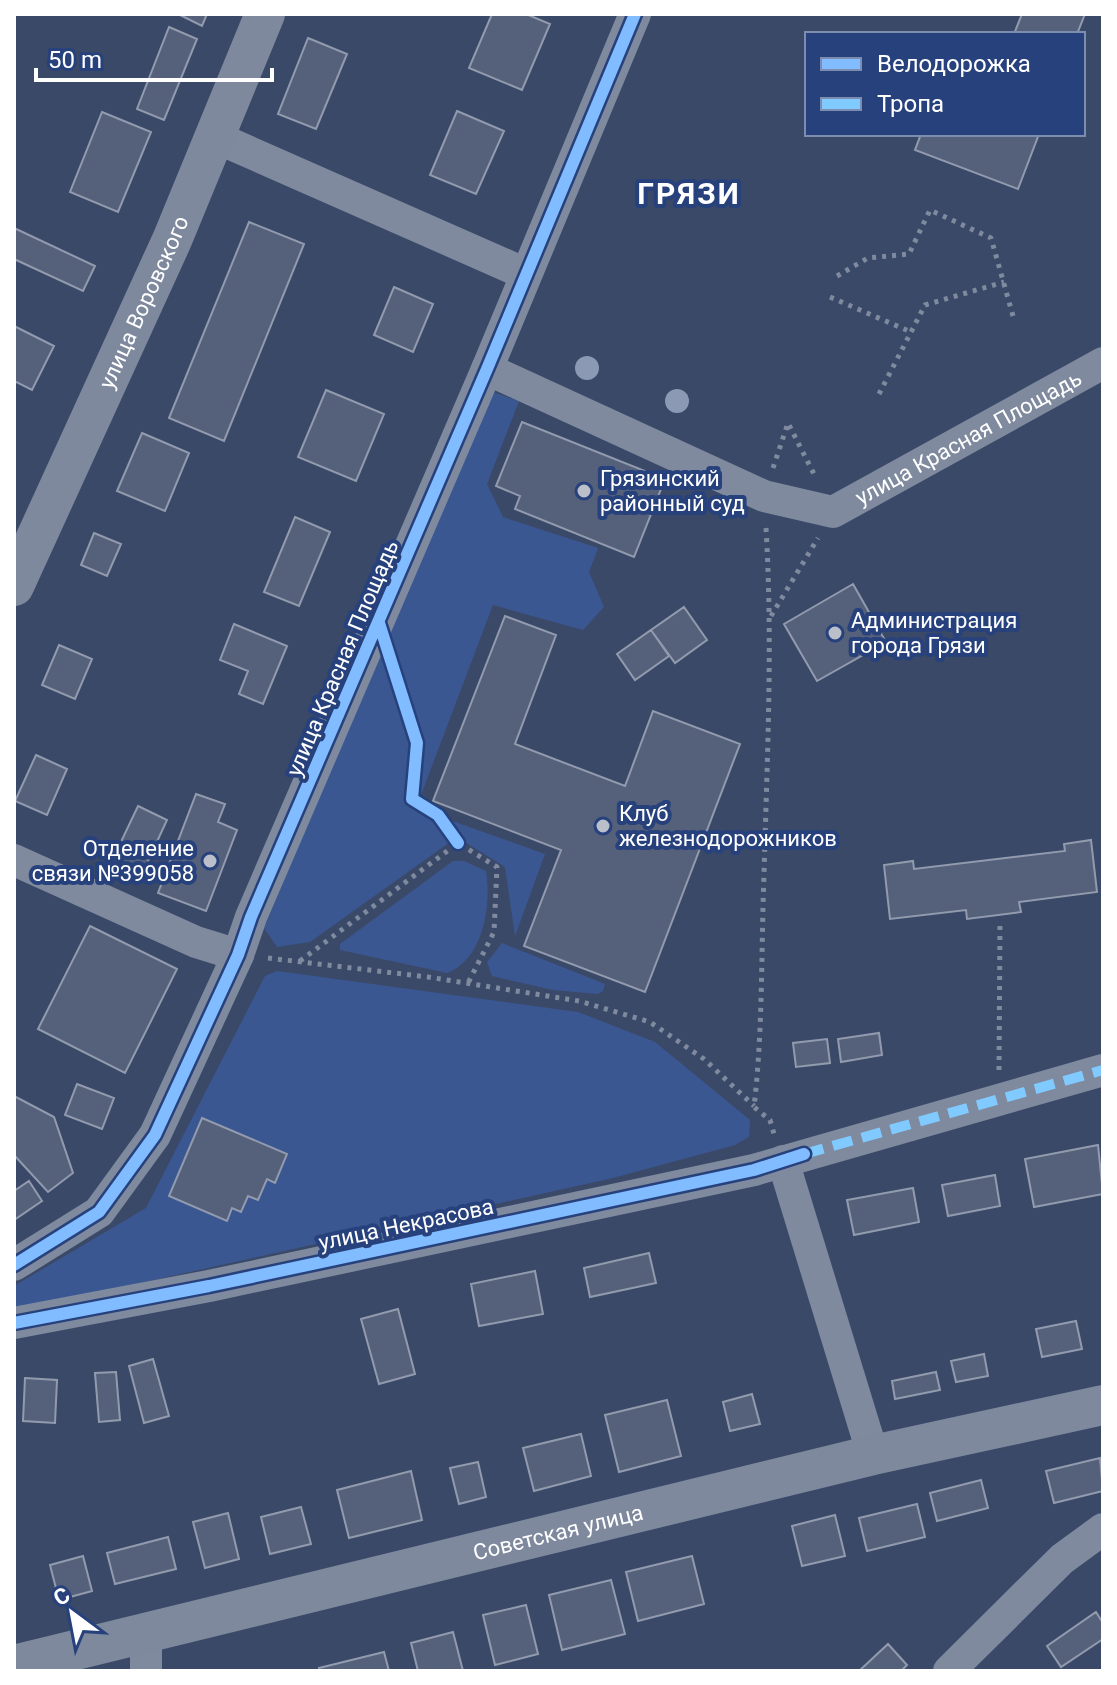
<svg xmlns="http://www.w3.org/2000/svg" width="1117" height="1685" font-family="Roboto,sans-serif">
  <style>
    .green { fill: #3b5792 }
    .building { fill: #55617a; stroke: #929bae; stroke-width: 2 }
    .lines { fill: none; stroke-linecap: round; stroke-linejoin: round }
    .path { stroke: #7f8a9f; stroke-width: 5; stroke-dasharray: 4 6; stroke-linecap: butt }
    .minor { stroke: #7f8a9f; stroke-width: 32 }
    .major { stroke: #7e899e; stroke-width: 40 }
    .quiet { stroke: #80caff; stroke-width: 10; stroke-dasharray: 20 10; stroke-linecap: butt }
    .cycleway-casing { stroke: #27417c; stroke-width: 17 }
    .cycleway { stroke: #80bcff; stroke-width: 12 }
    .tree { fill: #8c99b4 }
    .poi-dot { fill: #babfca; stroke: #27417c; stroke-width: 3 }
    .labels { text-anchor: middle; stroke-width: 8; stroke-linejoin: round; paint-order: stroke }
    .street-label { font-size: 22px; fill: #fff; stroke: #27417c }
    .poi-label { font-size: 22px; fill: #fff; stroke: #27417c; text-anchor: start }
    .district-label { font-size: 30px; font-weight: bold; letter-spacing: 2px; fill: #fff; stroke: #27417c }
  </style>
  <rect width="100%" height="100%" fill="#3b4968"/>
  <path class="green" d="M490 391 519 401 487 484 503 517 598 548 589 572 604 607 583 630 493 605 416 808 545 854 515 936 505 867 457 837 310 942 277 947 264 928Z
    M453 861H464L486 871C492 905 483 960 447 973L340 950V944Z
    M502 943 605 984 603 991 598 994 553 990 492 976 487 962Z
    M277 971 578 1012 655 1042 750 1120 749 1137 735 1145 613 1178 14 1311V1286L146 1208 265 976Z"/>
  <path class="building" d="M178 14H207L202 26Z
    M492 14H526L550 24 522 90 469 68Z
    M1022 14H1085L1077 34H1014Z
    M169 27 197 39 164 120 137 109Z
    M308 38 347 54 316 129 278 114Z
    M457 111 504 131 476 194 430 175Z
    M102 112 151 132 118 212 70 192Z
    M921 134H1039L1018 189 915 150Z
    M249 222 304 244 224 441 169 418Z
    M14 228 95 266 83 291 14 259Z
    M394 287 433 304 413 352 374 335Z
    M14 326 54 346 32 390 14 381Z
    M326 390 384 414 356 481 298 457Z
    M522 422 665 479 634 557 515 509 520 496 496 486Z
    M142 433 189 453 165 511 117 491Z
    M295 517 330 532 299 606 264 592Z
    M94 533 121 544 107 576 81 565Z
    M853 584 886 642 817 681 784 624Z
    M684 607 707 640 675 663 651 630Z
    M505 616 556 635 515 744 625 786 653 711 740 744 645 992 524 946 561 850 433 801Z
    M234 624 287 646 263 704 239 694 248 671 220 660Z
    M651 630 669 656 635 680 617 654Z
    M59 645 92 659 75 699 42 685Z
    M36 755 67 769 47 815 15 801Z
    M196 794 225 804 218 822 237 830 206 911 158 893Z
    M138 806 167 820 138 883 108 869Z
    M1091 840 1097 892 1019 902 1021 912 967 919 966 910 890 919 884 865 913 861 914 869 1065 851 1064 844Z
    M90 926 177 969 125 1073 38 1029Z
    M879 1033 882 1055 841 1062 838 1039Z
    M827 1039 830 1063 796 1067 793 1043Z
    M77 1084 114 1098 102 1129 65 1115Z
    M14 1096 54 1117 73 1173 48 1192 14 1155Z
    M202 1118 287 1154 275 1183 267 1179 258 1200 248 1196 241 1212 232 1208 227 1221 169 1196Z
    M1098 1145 1103 1194 1034 1207 1025 1159Z
    M995 1175 1000 1206 948 1216 942 1185Z
    M29 1181 42 1201 14 1220V1191Z
    M913 1188 919 1222 854 1235 847 1200Z
    M649 1253 656 1283 590 1297 584 1268Z
    M535 1271 543 1314 479 1326 471 1284Z
    M398 1309 415 1374 379 1384 361 1319Z
    M1076 1321 1082 1349 1042 1357 1036 1329Z
    M984 1354 988 1376 956 1382 951 1361Z
    M153 1359 169 1416 144 1423 129 1366Z
    M116 1372 120 1420 99 1422 95 1373Z
    M936 1372 940 1390 895 1399 892 1381Z
    M25 1378 57 1380 55 1423 23 1421Z
    M752 1394 760 1424 730 1431 723 1402Z
    M667 1400 681 1456 619 1472 605 1415Z
    M581 1434 591 1476 534 1491 523 1448Z
    M1100 1458 1103 1491 1054 1503 1046 1471Z
    M478 1462 486 1497 459 1504 450 1468Z
    M411 1471 422 1520 349 1538 337 1490Z
    M981 1480 988 1508 937 1521 930 1493Z
    M917 1504 925 1537 867 1551 859 1518Z
    M301 1507 311 1544 270 1554 261 1517Z
    M228 1513 239 1559 205 1568 193 1522Z
    M835 1515 845 1556 802 1566 792 1526Z
    M168 1537 176 1569 115 1584 107 1553Z
    M83 1556 92 1591 59 1600 50 1565Z
    M692 1556 704 1604 638 1621 626 1572Z
    M611 1580 625 1634 562 1650 549 1595Z
    M526 1605 538 1654 495 1665 483 1615Z
    M1096 1612 1103 1623V1639L1061 1667 1047 1646Z
    M453 1632 463 1671H418L411 1643Z
    M888 1644 907 1665 901 1671H859Z
    M384 1652 389 1671H320L319 1668Z"/>
  <g class="lines">
    <path class="path" d="M837 276 868 258 909 254 930 210 991 238 1013 316
      M830 297 911 332
      M879 394 925 305 1004 282
      M773 468 788 423 815 476
      M766 528C773 645 767 759 764 875 761 953 763 1030 754 1107L770 1120 774 1134
      M771 616 818 538
      M268 958 428 977 579 1001 650 1022 704 1059 754 1106
      M300 961 458 843 497 867 494 932 468 983
      M999 1070 1000 923"/>
    <g class="minor">
      <path d="M215 137 526 274"/>
      <path id="s1" d="M487 369 764 496 833 512 1103 363"/>
      <path d="M14 860 196 942 238 955"/>
      <path d="M783 1161 873 1455"/>
      <path d="M14 1265 99 1212 155 1135 238 955 251 917 487 369 635 14"/>
      <path d="M14 1323 209 1286 754 1170 1103 1070"/>
      <path d="M146 1633V1671"/>
      <path d="M949 1671 1062 1559 1103 1529"/>
    </g>
    <g class="major">
      <path id="s2" d="M14 586 172 240 265 14"/>
      <path id="s3" d="M14 1665 873 1455 1103 1405"/>
    </g>
    <path class="quiet" d="M804 1154 1103 1070"/>
    <defs>
      <path id="cycleway" d="M379 623 417 743 412 799 438 815 458 843
        M14 1265 99 1212 155 1135 238 955 251 917 487 369 635 14
        M14 1323 209 1286 754 1170 804 1154"/>
    </defs>
    <use href="#cycleway" class="cycleway-casing"/>
    <use href="#cycleway" class="cycleway"/>
  </g>
  <g class="tree">
    <circle cx="587" cy="368" r="12"/>
    <circle cx="677" cy="401" r="12"/>
  </g>
  <g class="poi-dot">
    <circle cx="584" cy="491" r="8"/>
    <circle cx="835" cy="633" r="8"/>
    <circle cx="603" cy="826" r="8"/>
    <circle cx="210" cy="861" r="8"/>
  </g>
  <g class="labels">
    <g class="street-label">
      <text dy="8" stroke="none"><textPath href="#s2" startOffset="312">улица Воровского</textPath></text>
      <text dy="8" stroke="none"><textPath href="#s1" startOffset="530">улица Красная Площадь</textPath></text>
      <text transform="translate(342 658) rotate(-67)" y="8">улица Красная Площадь</text>
      <text transform="translate(406 1224) rotate(-12)" y="8">улица Некрасова</text>
      <text dy="8" stroke="none"><textPath href="#s3" startOffset="560">Советская улица</textPath></text>
    </g>
    <g class="poi-label">
      <text x="600" y="486">Грязинский<tspan x="600" dy="25">районный суд</tspan></text>
      <text x="851" y="628">Администрация<tspan x="851" dy="25">города Грязи</tspan></text>
      <text x="619" y="821">Клуб<tspan x="619" dy="25">железнодорожников</tspan></text>
      <text x="194" y="856" text-anchor="end">Отделение<tspan x="194" dy="25">связи №399058</tspan></text>
    </g>
    <g class="district-label">
      <text x="689" y="204">ГРЯЗИ</text>
    </g>
  </g>
  <rect width="1117" height="1685" fill="none" stroke="#ffffff" stroke-width="32"/>
  <rect x="805" y="32" width="280" height="104" fill="#27417c" stroke="#7d8db0" stroke-width="2"/>
  <rect x="821" y="58" width="40" height="12" fill="#80bcff" stroke="#7d8db0" stroke-width="2"/>
  <text x="877" y="72" font-size="24" fill="#ffffff">Велодорожка</text>
  <rect x="821" y="98" width="40" height="12" fill="#80caff" stroke="#7d8db0" stroke-width="2"/>
  <text x="877" y="112" font-size="24" fill="#ffffff">Тропа</text>
  <g transform="translate(72 1613) rotate(328)" stroke="#27417c" stroke-width="6" paint-order="stroke">
  <path d="M0-6L14 30L0 20L-14 30Z" fill="#ffffff"/>
  <text y="-12" font-size="22" font-weight="bold" text-anchor="middle" fill="#ffffff">С</text>
  </g>
  <path d="M36 68v12h236v-12" fill="none" stroke="#ffffff" stroke-width="4"/>
  <text x="48" y="68" font-size="24" fill="#ffffff" stroke="#27417c" stroke-width="6" paint-order="stroke">50 m</text>
</svg>
